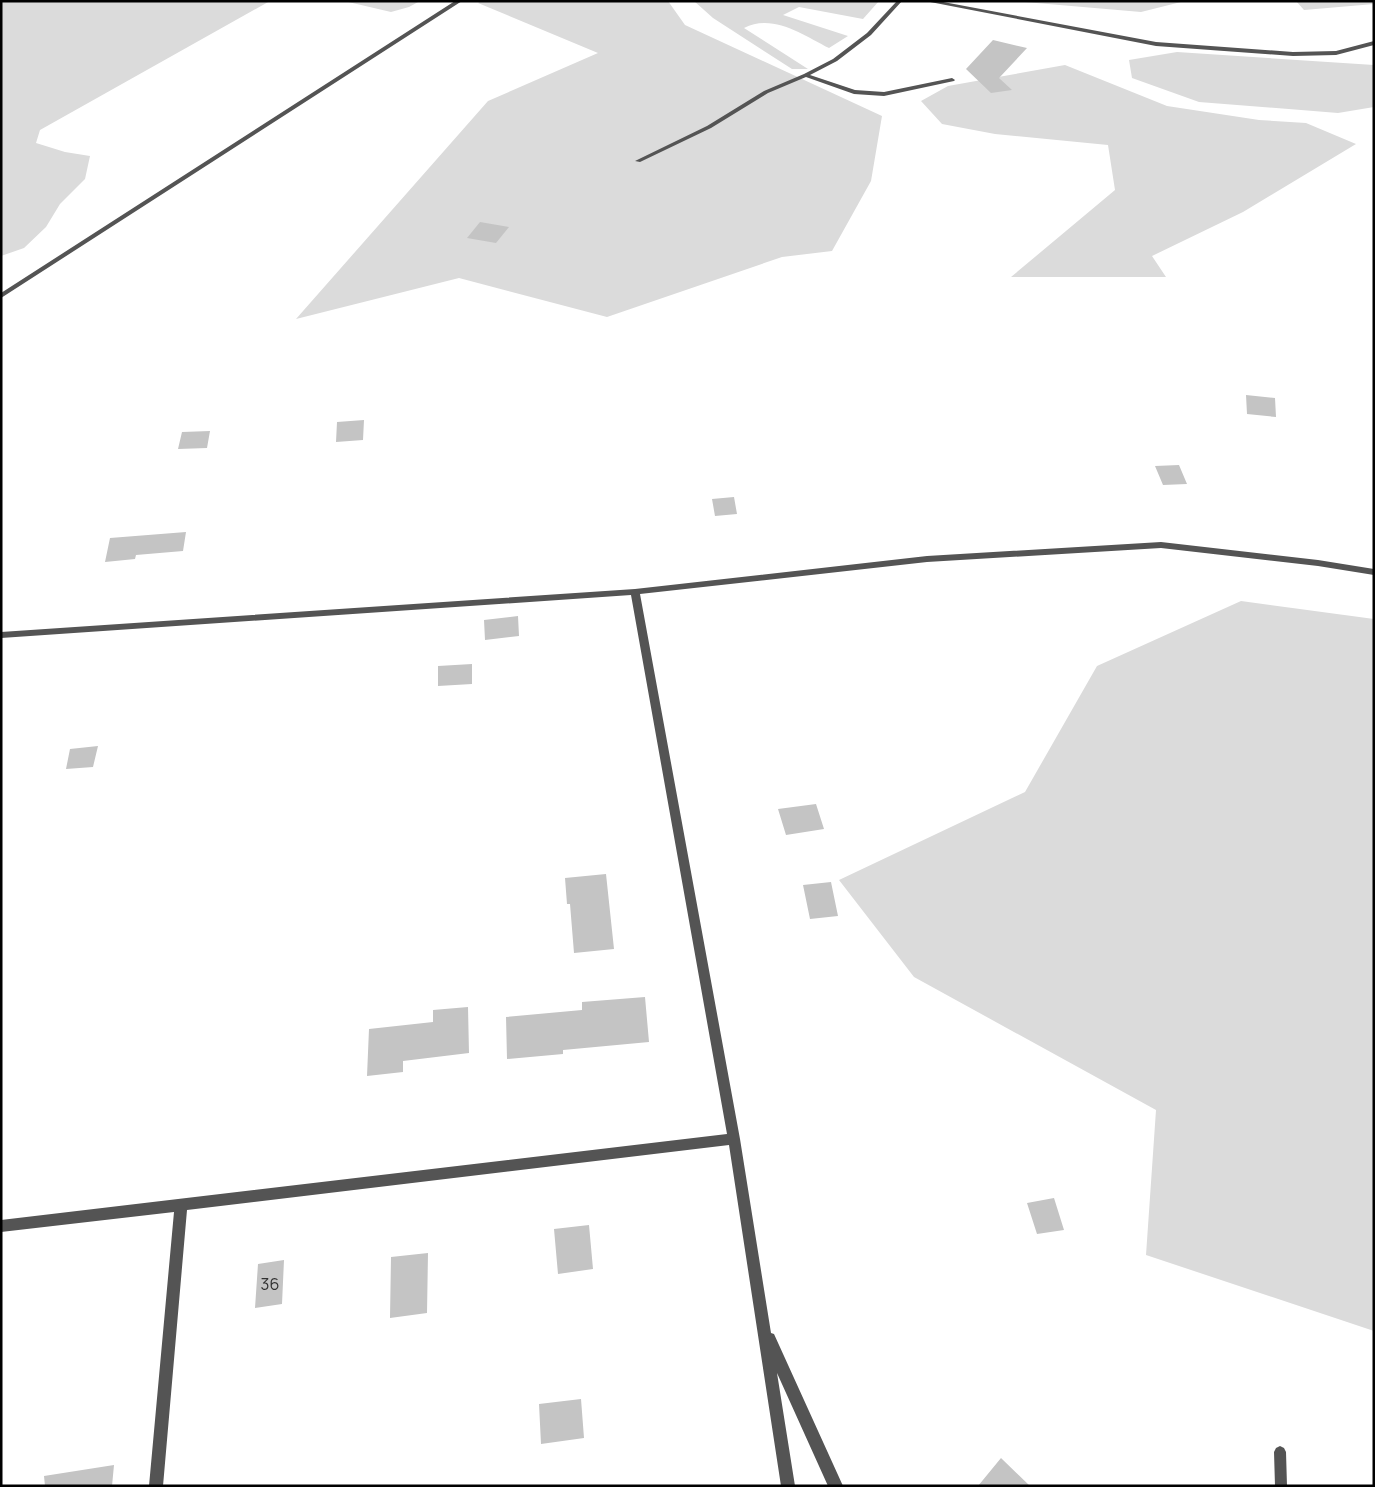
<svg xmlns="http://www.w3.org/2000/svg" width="1375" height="1487" font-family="Manrope,sans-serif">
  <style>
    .green { fill: #dbdbdb }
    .building { fill: #c4c4c4 }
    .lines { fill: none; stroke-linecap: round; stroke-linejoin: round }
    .service { fill: #545454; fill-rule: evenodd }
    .minor { fill: #545454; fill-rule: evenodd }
    .labels { text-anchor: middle; stroke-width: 4; stroke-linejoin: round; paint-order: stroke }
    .near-number-label { font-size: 16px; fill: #313131 }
  </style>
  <rect width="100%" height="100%" fill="#fff"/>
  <path class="green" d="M1 1H270L40 130 36 143 65 152 90 156 85 179 60 204 46 227 24 248 1 256Z
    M344 1H420L409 7 391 12Z
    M481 1H668L685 25 882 116 871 181 832 251 782 257 607 317 459 278 296 319 488 101 598 53 478 3Z
    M694 1H879L863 19 799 7 783 15 848 36 829 48C803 35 773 13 744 28L808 69H792L713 18Z
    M1013 1H1185L1141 12Z
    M1296 1H1374V4L1304 10Z
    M1177 52 1374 65V107L1338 113 1199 102 1132 78 1129 60Z
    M1065 65 1167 106 1259 120 1306 123 1356 144 1243 212 1152 256 1166 277H1011L1115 190 1108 145 995 134 942 124 921 101 948 86Z
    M1241 601 1374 619V1331L1146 1255 1156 1110 914 977 839 880 1025 792 1097 666Z"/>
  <path class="building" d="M993 40 1027 48 999 78 1012 90 991 93 966 69Z
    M480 222 509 227 496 243 467 238Z
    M1246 395 1275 398 1276 417 1247 414Z
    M364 420 363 440 336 442 337 422Z
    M210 431 207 448 178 449 182 432Z
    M1179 465 1187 484 1163 485 1155 466Z
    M734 497 737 514 715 516 712 499Z
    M186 532 183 551 136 555 135 559 105 562 110 538Z
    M518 616 519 636 485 640 484 620Z
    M472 664V684L438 686V666Z
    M98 746 93 767 66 769 70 749Z
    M816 804 824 829 786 835 778 809Z
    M606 874 614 949 574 953 570 904H567L565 878Z
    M831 882 838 916 810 919 803 885Z
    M645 997 649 1042 563 1050V1054L507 1059 506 1017 582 1010V1002Z
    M468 1007 469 1053 403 1061V1072L367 1076 369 1029 433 1022V1010Z
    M1054 1198 1064 1230 1037 1234 1027 1203Z
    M589 1225 593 1269 558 1274 554 1229Z
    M428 1253 427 1313 390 1318 391 1257Z
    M284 1260 282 1304 255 1308 258 1264Z
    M581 1399 584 1438 541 1444 539 1404Z
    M1001 1458 1030 1486H978Z
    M114 1465 112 1486H45L44 1476Z"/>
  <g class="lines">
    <path class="service" d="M897 1H902L871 35 837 61 810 75 855 90 884 92 952 78 955 80 954 81 884 96 854 94 806 77 768 93 711 128 640 162 635 161 707 126 764 91 804 74 833 59 867 33Z
      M1280 1446 1284 1448 1286 1452 1287 1486H1275L1274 1452 1276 1448Z"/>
    <path class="minor" d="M455 1H462L1 298V293Z
      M925 1H938L1156 42 1293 52 1336 51 1374 41V45L1336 55 1293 56 1156 46Z
      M1161 542 1318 560 1374 569V575L1318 566 1161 548 927 562 640 594 740 1139 771 1333 774 1334 843 1486H828L777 1373 795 1486H781L729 1145 187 1210 163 1486H149L174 1212 1 1232V1220L727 1134 631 595 1 638V632L635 589 927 556Z"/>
  </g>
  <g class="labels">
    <g class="near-number-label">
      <text x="270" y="1290">36</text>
    </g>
  </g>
  <rect width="1375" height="1487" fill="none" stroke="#000000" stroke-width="5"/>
</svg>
